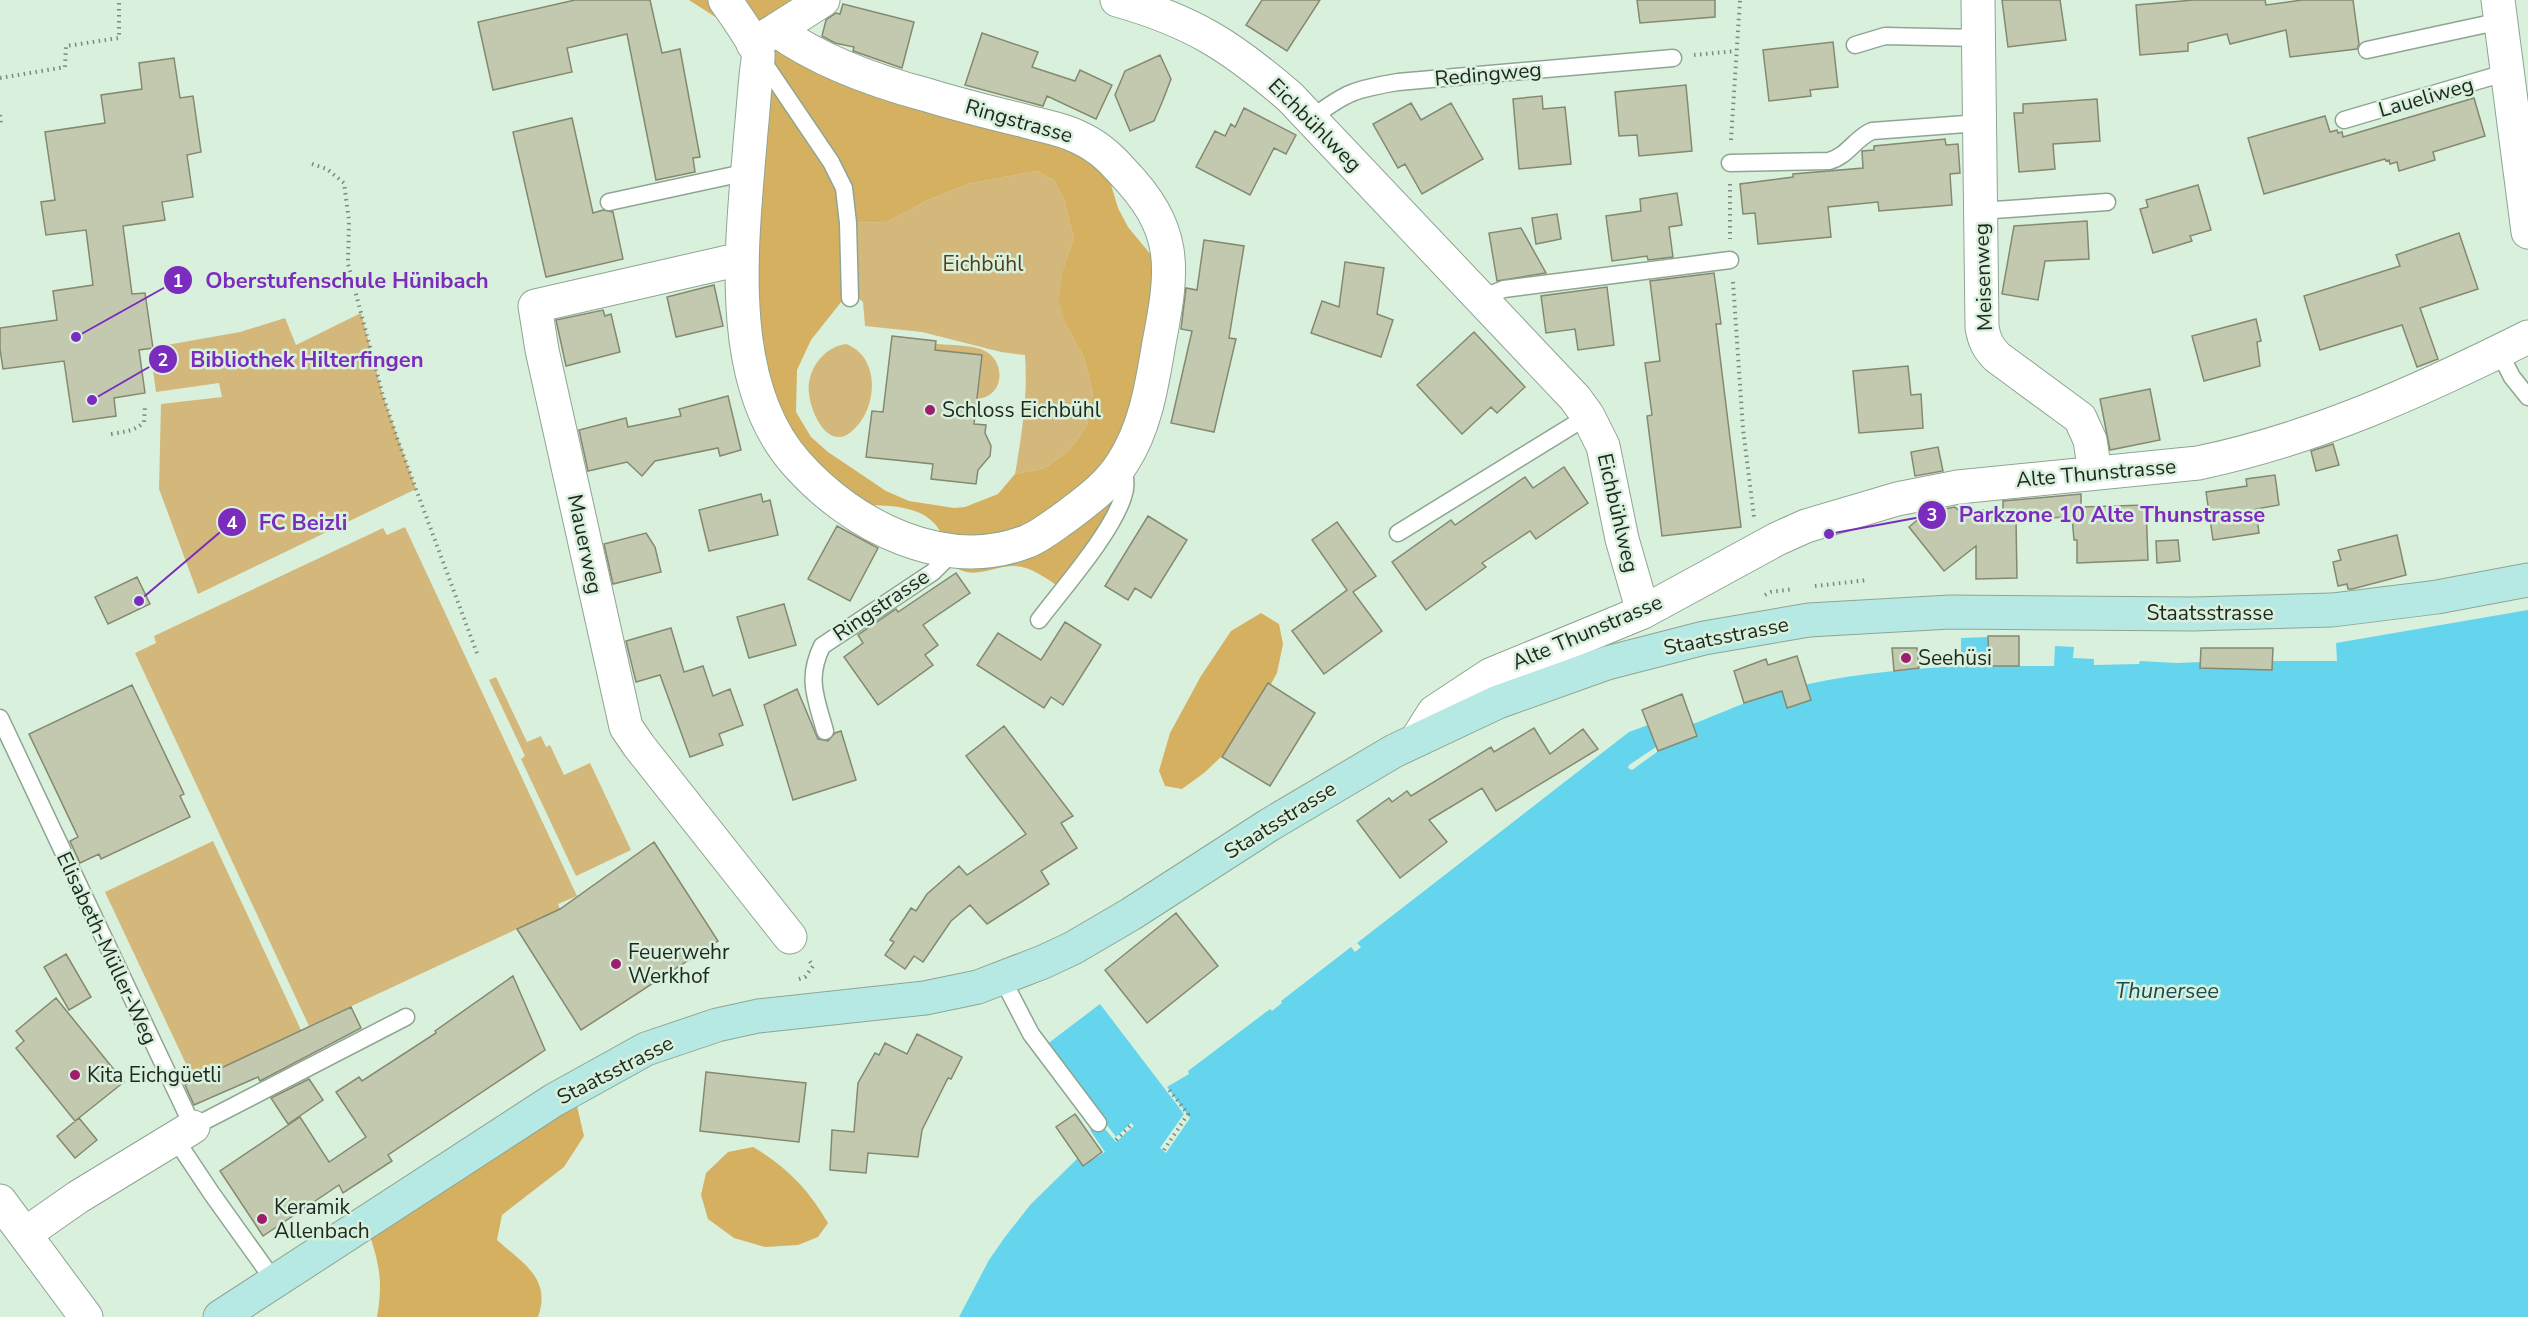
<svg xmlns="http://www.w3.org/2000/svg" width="2528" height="1317" font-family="'Nunito Sans',sans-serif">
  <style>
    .green { fill: #d4b77a }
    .forest { fill: #d5b061; fill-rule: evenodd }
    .water { fill: #65d4ed }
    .building { fill: #c3c9ae; stroke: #848970; stroke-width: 1.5 }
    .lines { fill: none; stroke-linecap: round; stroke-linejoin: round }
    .lane-casing { stroke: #8ea592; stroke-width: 19 }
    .street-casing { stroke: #8ea592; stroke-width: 35 }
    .secondary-casing { stroke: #8ea592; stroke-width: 35 }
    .path { stroke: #7a8a7c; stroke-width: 4; stroke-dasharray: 1.5 4.5; stroke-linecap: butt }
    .lane { stroke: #fff; stroke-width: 16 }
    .street { stroke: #fff; stroke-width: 33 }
    .secondary { stroke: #b6e9e4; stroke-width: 33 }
    .poi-dot { fill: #9e1d6f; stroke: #d9f1dc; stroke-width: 2 }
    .labels { text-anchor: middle; stroke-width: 5; stroke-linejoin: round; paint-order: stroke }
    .street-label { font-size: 21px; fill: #1e271f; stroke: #d9f1dc }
    .park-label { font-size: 21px; fill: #4f3f1d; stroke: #d9f1dc }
    .poi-label { font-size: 21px; fill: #1e271f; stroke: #d9f1dc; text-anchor: start }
    .water-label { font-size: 22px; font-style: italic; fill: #1a4b56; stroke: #d9f1dc }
    .leader { fill: none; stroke: #7b2cbf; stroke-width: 2 }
    .callout-dot { fill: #7b2cbf; stroke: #d9f1dc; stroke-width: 2 }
    .mark-label { font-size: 18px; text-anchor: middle; font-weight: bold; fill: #fff }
    .callout-label { font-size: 22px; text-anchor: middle; font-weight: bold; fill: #7b2cbf; stroke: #d9f1dc; stroke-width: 5; stroke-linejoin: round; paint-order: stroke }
  </style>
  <rect width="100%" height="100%" fill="#d9f1dc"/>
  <path class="green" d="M1036 171 1054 180 1064 200 1074 239 1064 266 1067 327 1084 357 1093 393 1087 426 1069 451 1045 468 1015 474C1022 433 1028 396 1025 355L1001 352 922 332 865 326 863 302 859 299 850 298 848 223 887 222 926 201 968 184Z
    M361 313 383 396 416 489 198 594 159 489 161 404 222 397 219 383 156 392 150 348 240 332 285 318 296 345Z
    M846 344C879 356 878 403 857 426 832 456 812 418 809 394 806 371 823 347 846 344Z
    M936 344C948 345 972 345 983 350 1007 360 1005 398 976 399L982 355 935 350Z
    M405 527 577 896 558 904 560 909 309 1026 135 653 156 643 154 636 383 528 387 535Z
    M496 677 527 742 541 736 546 747 550 745 564 775 590 763 631 850 576 876 521 759 525 756 489 680Z
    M213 841 301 1030 194 1081 105 892Z"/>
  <path class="forest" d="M689 0H823L777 30 1053 129 1109 178 1118 208 1128 227 1156 261 1126 485 1062 589C1050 581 1036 570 1022 567 1000 562 979 580 958 569 942 560 948 546 941 533 925 500 872 505 843 506L753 375 758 53 720 20ZM1036 171 1054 180 1064 200 1074 239 1064 266 1059 301 1067 327 1084 357 1093 393 1087 426 1069 451 1045 468 1015 474 998 494 965 507 954 508 909 501 886 491 828 452 811 437 796 412 797 370 811 340 842 301 850 298 849 223 887 222 926 201 968 184Z
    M1261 613 1279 624 1283 644 1277 673 1256 711 1236 743 1204 773 1182 789 1165 786 1159 771 1170 733 1201 676 1231 631Z
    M573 1089 584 1136 564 1167 502 1215 497 1240C522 1263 552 1278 538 1317H377C384 1277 378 1261 366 1223Z
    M753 1147C786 1166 809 1190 828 1223L818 1237 798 1245 765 1247 734 1238 708 1219 701 1195 706 1173 728 1152Z"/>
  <path class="water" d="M2528 610V1317H959L989 1260 1005 1237 1031 1204 1078 1158 1084 1165 1105 1152 1090 1130 1100 1123 1116 1142 1134 1126 1131 1123 1116 1137 1046 1045 1100 1004 1184 1114 1160 1148 1166 1153 1190 1118 1167 1087 1189 1074 1188 1071 1270 1009 1272 1011 1282 1003 1281 1001 1351 947 1355 952 1361 947 1357 943 1629 732 1648 725 1656 747 1629 765 1628 768 1632 770 1657 752 1697 736 1693 724C1723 712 1752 699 1783 690 1841 675 1902 669 1961 666V638L1988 637 1989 666H2054L2055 646 2074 647 2073 658 2094 659V665L2139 664 2140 661 2176 663 2231 661 2272 670V661H2337L2336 643Z"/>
  <path class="building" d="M575 0H650L662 53 680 49 700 157 693 158 695 172 656 180 627 34 567 48 572 72 493 90 478 22Z
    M1262 0H1320L1287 51 1246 25Z
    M1637 0H1715V17L1640 23Z
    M2002 0H2060L2066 40 2008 47Z
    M2194 0H2265L2266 5 2302 0H2353L2359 44 2357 49 2290 57 2286 30 2230 44 2227 34 2188 43V51L2140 55 2136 5Z
    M843 4 914 22 902 68 856 52 853 51 854 47 835 43 822 36 826 20 836 13 840 14Z
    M982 33 1038 52 1032 67 1075 81 1080 70 1112 85 1096 119 1047 96 1043 106 965 85Z
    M1833 42 1838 87 1810 90 1811 96 1769 101 1763 50Z
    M1160 55 1171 79 1163 100 1154 121 1130 131 1115 95 1125 71Z
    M174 58 180 98 193 96 201 152 187 155 193 197 162 202 165 220 123 226 132 294 145 293 153 348 139 350 145 393 114 398 116 416 73 422 64 361 3 369 0 349V328L57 320 53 291 93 285 86 230 46 235 41 202 55 200 45 132 105 123 101 95 142 89 139 63Z
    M1686 85 1692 151 1639 156 1637 135 1619 136 1615 92Z
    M1542 96 1543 109 1565 107 1571 164 1519 169 1513 99Z
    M2474 98 2485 136 2433 152 2435 160 2399 171 2397 162 2390 164 2389 160 2386 161 2385 159 2264 194 2248 138 2325 116 2330 132 2337 130 2338 133 2342 132 2343 137Z
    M2097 99 2100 141 2053 144 2055 169 2019 172 2014 113H2023V104Z
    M1411 103 1421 120 1451 103 1483 159 1422 194 1405 164 1398 168 1373 124Z
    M1244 108 1296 135 1286 154 1274 148 1250 195 1196 167 1215 131 1225 136 1231 124 1235 127Z
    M572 118 593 213 603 210 613 212 623 259 546 277 513 132Z
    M1945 139 1946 145 1958 144 1960 173 1950 174 1952 205 1879 211 1878 202 1828 207 1831 237 1758 244 1755 213 1743 214 1740 184 1793 177V174L1863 168 1862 151 1874 150V146Z
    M2198 185 2211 230 2190 236 2192 241 2153 253 2140 209 2148 207 2146 200Z
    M1677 193 1682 225 1669 227 1673 257 1648 260 1647 256 1612 261 1606 216 1641 211 1640 199Z
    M1557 214 1561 239 1536 244 1532 218Z
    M2087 221 2089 259 2045 261 2038 300 2002 294 2014 226Z
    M1521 228 1546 273 1497 281 1489 233Z
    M2459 233 2478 289 2420 308 2438 359 2417 367 2402 325 2320 350 2304 296 2400 266 2396 255Z
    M1204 240 1244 246 1229 338 1236 339 1214 432 1171 423 1192 331 1181 329 1186 288 1197 290Z
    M1345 262 1384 268 1377 314 1393 320 1381 357 1311 333 1322 301 1339 307Z
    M1714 273 1721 324H1716L1741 527 1662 536 1647 416 1652 415 1645 363 1660 361 1650 281Z
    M714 285 723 326 676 337 667 297Z
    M1607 287 1614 345 1578 350 1575 329 1546 333 1541 296Z
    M603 310 605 316 611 314 620 352 566 366 556 320Z
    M2256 319 2261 341 2257 342 2260 366 2204 381 2192 336Z
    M1474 332 1525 387 1497 413 1491 407 1462 434 1417 385Z
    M892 336 936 341 935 350 982 355 974 424 986 425 985 433 991 446 990 456 978 470 976 484 931 479 933 464 866 457 872 411 883 412Z
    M1908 366 1911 395 1921 394 1923 428 1859 433 1853 371Z
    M2150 389 2160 440 2110 450 2100 399Z
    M728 396 741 450 720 456 718 448 655 461 642 476 627 462 588 471 579 430 626 418 628 427 681 416 679 409Z
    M2333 444 2339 465 2316 471 2311 451Z
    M1938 447 1943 471 1915 476 1911 452Z
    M1564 467 1588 503 1536 539 1530 531 1482 563 1486 567 1426 610 1392 562 1451 520 1455 525 1525 477 1533 488Z
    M2275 475 2279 505 2256 509 2259 533 2213 540 2206 492 2247 486 2246 479Z
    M761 494 763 502 770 500 778 535 709 551 699 510Z
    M2081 494V507L2146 505 2148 560 2077 563V540H2074L2072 517 2016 519 2017 578 1976 579V546L1944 571 1909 527 1927 512 1955 507 1958 510H2003V501Z
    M1148 516 1187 540 1151 598 1135 588 1128 600 1105 586Z
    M1337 522 1376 576 1353 592 1382 631 1324 674 1292 631 1347 590 1312 540Z
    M837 526 878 548 850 601 808 579Z
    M646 533 655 547 661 572 613 584 604 544Z
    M2397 535 2406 575 2352 589H2348L2347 584 2338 586 2333 562 2341 560 2338 550Z
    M2178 540 2180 561 2157 563 2156 541Z
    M956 573 970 593 923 625 938 645 925 655 933 665 878 705 844 657 863 643 858 635 896 609 898 612Z
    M137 577 150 604 108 624 95 597Z
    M784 604 796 645 749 658 737 617Z
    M1065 622 1101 645 1063 705 1051 697 1044 708 977 665 998 633 1041 660Z
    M671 628 684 672 703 666 713 696 730 689 743 725 719 734 723 745 690 757 660 675 636 682 626 641Z
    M1988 636H2019V666H1989Z
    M1892 648H1917L1919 668 1894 671Z
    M2201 648H2273L2272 670 2200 668Z
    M1797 656 1811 700 1787 708 1782 691 1744 703 1734 671 1766 659 1768 665Z
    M1268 683 1315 713 1270 786 1222 757Z
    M132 685 184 794 180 796 190 817 101 859 99 854 80 863 70 841 78 837 29 734Z
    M797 689 818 739 828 741 835 733 841 731 856 780 793 800 764 705Z
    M1682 694 1697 736 1658 751 1642 710Z
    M1004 726 1073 816 1061 823 1077 848 1041 871 1049 884 987 924 970 905 951 921 923 962 914 956 905 969 885 955 894 942 890 940 911 908 916 911 927 894 959 866 967 875 1026 834 966 756Z
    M1534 728 1550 754 1583 729 1598 749 1496 811 1482 788 1429 820 1447 842 1400 878 1357 821 1389 798 1392 802 1407 791 1411 796 1491 747 1494 752Z
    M654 842 718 941 581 1030 517 929 560 909Z
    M1176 913 1218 966 1147 1023 1105 970Z
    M66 954 91 997 69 1010 44 967Z
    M513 976 545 1050 388 1155 392 1161 343 1193 339 1185 263 1236 220 1171 300 1117 329 1162 366 1137 336 1092 359 1077 362 1081 436 1033 435 1031Z
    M56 998 124 1082 75 1121 16 1048 24 1041 16 1031Z
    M351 1007 361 1028 260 1081 258 1077 194 1105 185 1085Z
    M917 1034 962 1057 951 1079 948 1078 922 1130 918 1157 868 1153 866 1173 830 1170 832 1130 854 1132 858 1083 875 1053 879 1055 885 1043 907 1054Z
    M706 1072 806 1083 799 1142 700 1131Z
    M309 1079 323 1100 288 1124 271 1098Z
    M1075 1114 1102 1152 1083 1166 1056 1127Z
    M79 1118 97 1140 75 1158 57 1136Z"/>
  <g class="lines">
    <defs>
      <path id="lane" d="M1855 45 1885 36 1978 38
        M2367 50 2501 21
        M760 57 831 162 844 188 848 223 850 298
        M1312 118C1346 92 1356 89 1398 82L1673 58
        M2344 120 2508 72
        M1730 163 1829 161C1848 156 1855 138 1872 131L1979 123
        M609 202 748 172
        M1980 211 2107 202
        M1481 298 1504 289 1730 260
        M2499 352 2512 377 2528 397
        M1398 533 1588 416
        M1039 620C1064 587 1111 534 1123 497 1127 486 1126 476 1121 466
        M0 718 193 1127 406 1017
        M825 731C816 698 806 679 822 646L933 572 946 559 949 551
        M1002 978 1031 1034 1098 1123
        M174 1137 212 1194 275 1282"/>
      <path id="street" d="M725 0C733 12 755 42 758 54 759 60 756 70 756 77 754 95 753 113 751 132 743 234 722 381 797 464 852 526 945 574 1028 541 1042 535 1054 525 1067 516 1088 500 1109 485 1123 462 1146 426 1152 384 1159 343 1174 266 1178 229 1121 170 1109 156 1094 144 1078 137 1062 129 1042 126 1025 121 992 113 959 105 927 95 874 81 821 62 776 30L753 44
        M1117 0C1192 21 1231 46 1290 97L1575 398 1588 416 1603 446 1622 539 1643 612
        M1978 0 1982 327C1984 340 1988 348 1997 357L2080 418 2090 440 2095 473
        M2498 0 2528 232
        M776 30 823 0
        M741 259 535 306 542 350 626 727 639 746 790 937
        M1417 739 1434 712 1490 675 1643 612 1777 539 1806 526 1897 499 1958 487 2198 463C2314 439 2422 390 2528 337
        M0 1201 86 1317
        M25 1234 78 1197 193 1127"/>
      <path id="secondary" d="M220 1317 554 1100 646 1049 717 1025 758 1016 925 998 978 987 1043 962 1073 948 1131 914 1269 825 1394 751 1498 702 1607 663 1704 638 1809 620 1950 612 2193 614 2332 610 2437 597 2528 580"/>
    </defs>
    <use href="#lane" class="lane-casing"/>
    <use href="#street" class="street-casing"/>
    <use href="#secondary" class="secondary-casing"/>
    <path class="path" d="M1694 55 1736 51
      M0 78 65 67 66 46 119 38V0
      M0 115 1 125
      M1731 140 1740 0
      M312 164 327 169 344 183 349 221 348 264 383 396 397 438 478 656
      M1730 184V239
      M1733 282 1743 429 1754 517
      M111 434C124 432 135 431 144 422L145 406
      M1815 586 1868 580
      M1765 595 1771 592 1793 589
      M799 979 805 977 813 966 808 959
      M1116 1140 1132 1124
      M1164 1150 1188 1114 1167 1087"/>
    <use href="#lane" class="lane"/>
    <use href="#street" class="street"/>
    <use href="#secondary" class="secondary"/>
  </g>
  <g class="poi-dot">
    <circle cx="930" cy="410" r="6"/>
    <circle cx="1906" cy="658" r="6"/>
    <circle cx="616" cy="964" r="6"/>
    <circle cx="75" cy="1075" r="6"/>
    <circle cx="262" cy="1219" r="6"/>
  </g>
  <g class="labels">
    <g class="street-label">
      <text transform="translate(1488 74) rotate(-5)" y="7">Redingweg</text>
      <text transform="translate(2426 97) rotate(-16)" y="7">Laueliweg</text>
      <text transform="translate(1019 121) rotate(16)" y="7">Ringstrasse</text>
      <text transform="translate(1315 125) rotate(45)" y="7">Eichbühlweg</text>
      <text transform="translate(1983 277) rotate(-92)" y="7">Meisenweg</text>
      <text transform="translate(2096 473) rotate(-5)" y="7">Alte Thunstrasse</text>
      <text transform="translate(1618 513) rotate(77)" y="7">Eichbühlweg</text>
      <text transform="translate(585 544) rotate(78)" y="7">Mauerweg</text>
      <text transform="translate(881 605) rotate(-34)" y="7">Ringstrasse</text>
      <text x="2210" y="620">Staatsstrasse</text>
      <text transform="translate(1587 632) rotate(-23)" y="7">Alte Thunstrasse</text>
      <text transform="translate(1726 636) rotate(-11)" y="7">Staatsstrasse</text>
      <text transform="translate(1280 820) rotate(-32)" y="7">Staatsstrasse</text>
      <text transform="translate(107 948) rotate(65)" y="7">Elisabeth-Müller-Weg</text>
      <text transform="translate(615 1070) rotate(-27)" y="7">Staatsstrasse</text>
    </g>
    <g class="park-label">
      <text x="983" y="271">Eichbühl</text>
    </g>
    <g class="poi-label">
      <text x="942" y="417">Schloss Eichbühl</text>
      <text x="1918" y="665">Seehüsi</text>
      <text x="628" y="959">Feuerwehr<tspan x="628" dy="24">Werkhof</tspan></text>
      <text x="87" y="1082">Kita Eichgüetli</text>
      <text x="274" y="1214">Keramik<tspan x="274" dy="24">Allenbach</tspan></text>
    </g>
    <g class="water-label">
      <text x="2167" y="998">Thunersee</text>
    </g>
  </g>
  <path class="leader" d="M76 337L178 280M92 400L163 359M1829 534L1932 515M139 601L232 522"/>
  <g class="callout-dot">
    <circle cx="76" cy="337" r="6"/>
    <circle cx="92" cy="400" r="6"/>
    <circle cx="1829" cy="534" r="6"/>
    <circle cx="139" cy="601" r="6"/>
    <circle cx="178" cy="280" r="15"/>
    <circle cx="163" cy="359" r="15"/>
    <circle cx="1932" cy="515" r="15"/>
    <circle cx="232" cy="522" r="15"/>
  </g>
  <g class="mark-label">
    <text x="178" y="287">1</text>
    <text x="163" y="366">2</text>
    <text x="1932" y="521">3</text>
    <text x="232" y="529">4</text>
  </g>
  <g class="callout-label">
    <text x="347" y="288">Oberstufenschule Hünibach</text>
    <text x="307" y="367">Bibliothek Hilterfingen</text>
    <text x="2112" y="522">Parkzone 10 Alte Thunstrasse</text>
    <text x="303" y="530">FC Beizli</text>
  </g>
</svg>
